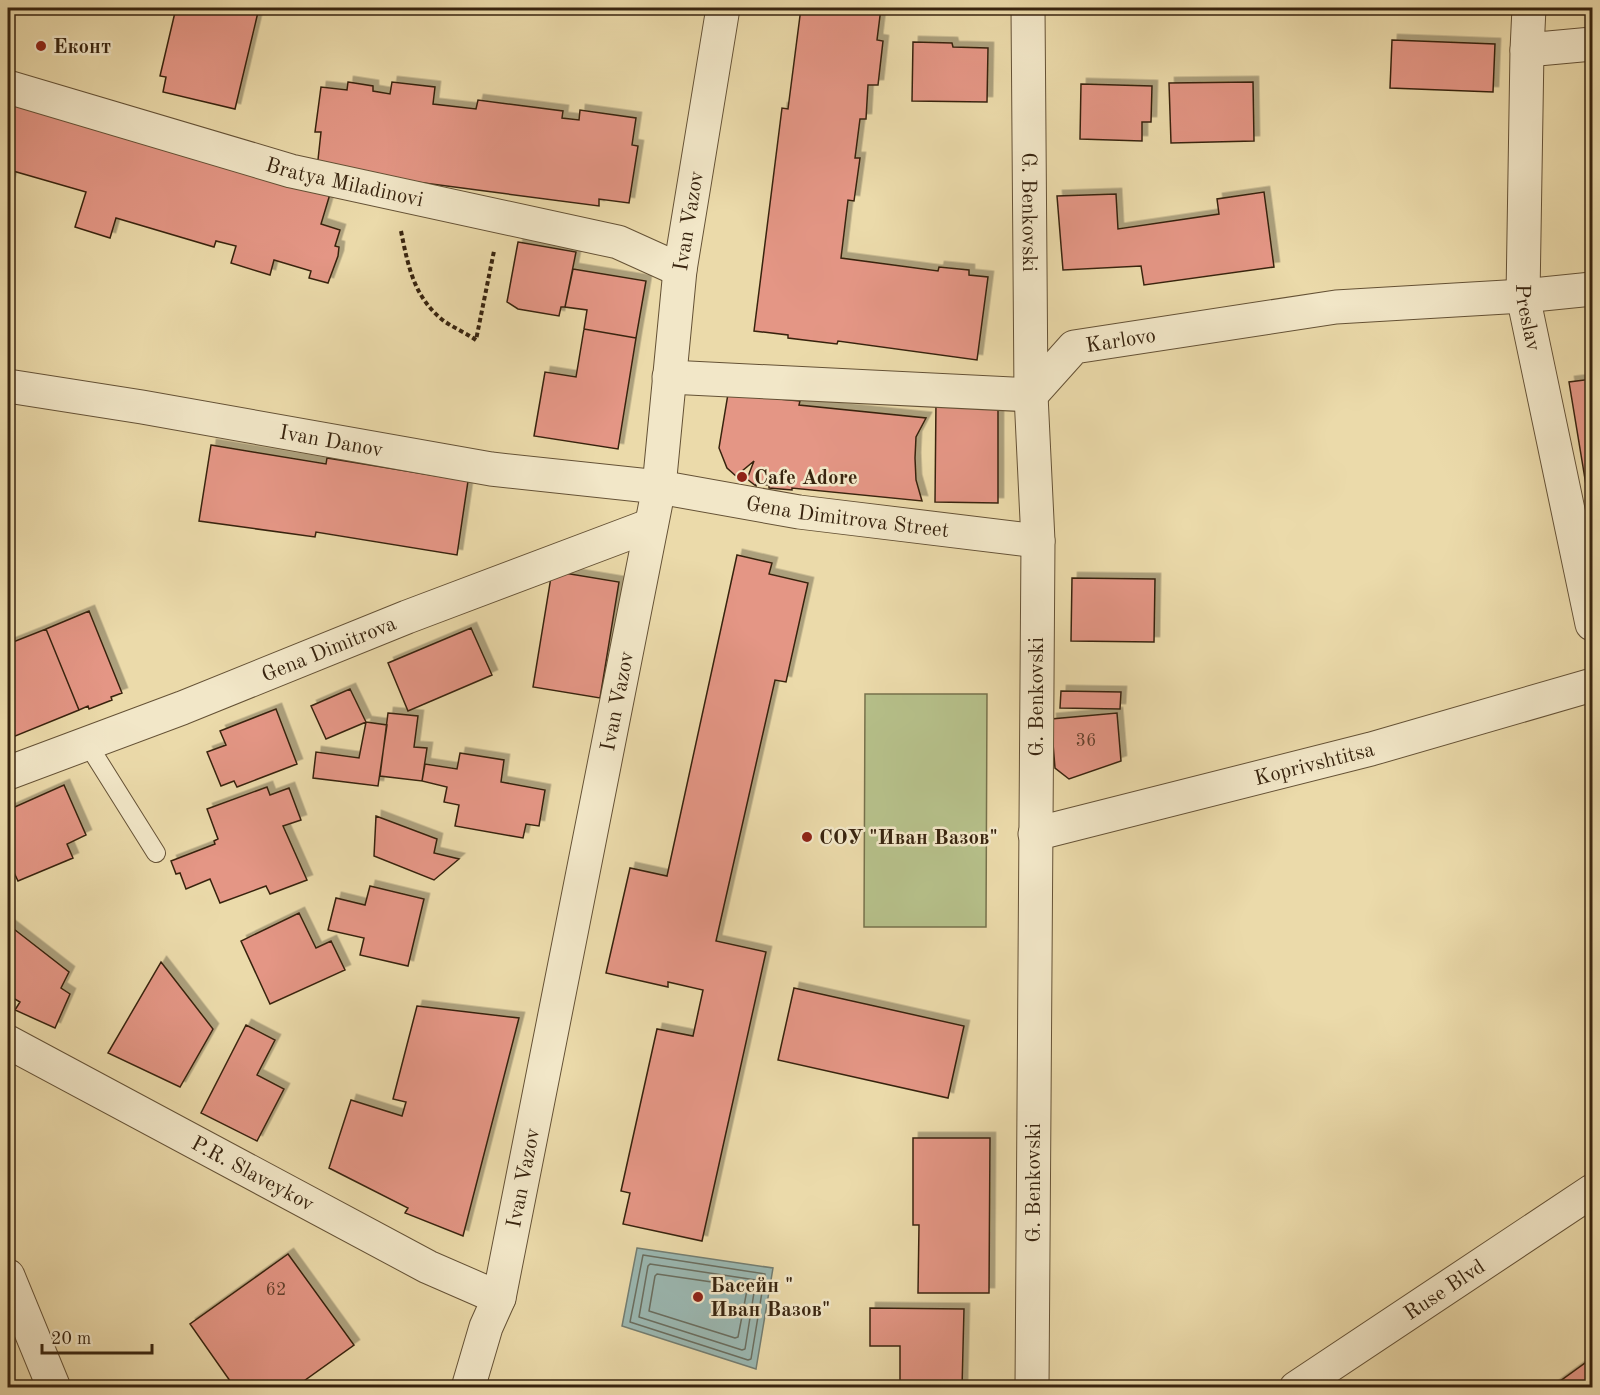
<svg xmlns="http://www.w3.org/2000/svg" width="1600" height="1395" font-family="'Old Standard TT',serif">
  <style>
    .green { fill: #b6c08a; stroke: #77724c; stroke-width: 1.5 }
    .water { fill: #9bb8b2; stroke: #737d71; stroke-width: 1.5 }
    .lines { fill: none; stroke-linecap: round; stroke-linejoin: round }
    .shore { stroke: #6a6e60; stroke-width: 1.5 }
    .building { fill: #e49685; stroke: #38240f; stroke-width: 1.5; filter: url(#shadow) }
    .service-casing { stroke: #655236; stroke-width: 20 }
    .minor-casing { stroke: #655236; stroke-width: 35 }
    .tertiary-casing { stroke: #655236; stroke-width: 35 }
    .path { stroke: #38240f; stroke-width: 4; stroke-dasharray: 4.5 3; stroke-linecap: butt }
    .service { stroke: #f2e7c8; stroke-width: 18 }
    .minor { stroke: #f2e7c8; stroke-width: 33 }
    .tertiary { stroke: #f2e7c8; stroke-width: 33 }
    .poi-dot { fill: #8f2418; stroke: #f2e7c8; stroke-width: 2 }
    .labels { text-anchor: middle; stroke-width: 5; stroke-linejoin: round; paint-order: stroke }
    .number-label { font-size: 18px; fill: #63402c }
    .poi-label { font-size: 21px; font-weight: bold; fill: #38240f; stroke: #f2e7c8; text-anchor: start }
    .street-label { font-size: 21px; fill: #38240f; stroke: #f2e7c8 }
  </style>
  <defs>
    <filter id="shadow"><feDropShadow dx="5.5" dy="-5.5" stdDeviation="0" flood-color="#0004"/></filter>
  </defs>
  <rect width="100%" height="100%" fill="#ebdaaa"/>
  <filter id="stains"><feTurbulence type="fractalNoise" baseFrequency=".00333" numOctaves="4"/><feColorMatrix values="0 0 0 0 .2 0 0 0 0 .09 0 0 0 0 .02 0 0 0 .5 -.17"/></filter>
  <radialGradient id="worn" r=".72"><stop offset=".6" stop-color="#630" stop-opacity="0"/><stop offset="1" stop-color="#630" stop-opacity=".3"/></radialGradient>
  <path class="green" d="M865 694H987L986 927H864Z"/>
  <path class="water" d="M637 1248 773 1268 756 1369 622 1326Z"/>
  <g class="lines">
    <path class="shore" d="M643 1255 765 1274 751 1359 748 1360 630 1322Z
      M650 1264 756 1280 745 1349 742 1350 639 1317 648 1266Z
      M657 1274 746 1287 747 1290 738 1337 735 1338 649 1311 655 1276Z"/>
  </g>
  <path class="building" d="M176 8H259L235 109 163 92 166 77 160 76Z
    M801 8H881L877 40 883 41 878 85H868L866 119H860L855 158H860L854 201 848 200 841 258 938 271 939 267 969 270V275L988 277 977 360 838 341 837 344 788 338V335L754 331 782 108 788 109Z
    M1392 40 1495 44 1493 92 1390 88Z
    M913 42 952 43 953 47 988 48 987 102 912 101Z
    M348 82 373 86V91L390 94 392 82 435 87 433 104 476 109 478 100 563 111 562 118 579 120 580 110 636 118 632 145 638 146 629 203 599 199V206L317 169 321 132H315L321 87 347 90Z
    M1253 82 1254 141 1171 143 1169 83Z
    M1081 84 1152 86 1151 122H1142V141L1080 139Z
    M8 101 330 194 321 224 340 230 335 246 339 247 338 256 328 283 309 278 311 271 274 260 270 275 231 263 236 246 216 241 214 247 116 218 110 238 75 227 86 192 13 171 8 187Z
    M1264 192 1274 267 1144 285 1141 266 1063 270 1057 196 1116 194 1118 229 1219 214 1217 199Z
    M518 242 576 252 565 307H561L559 316 518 309 507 302Z
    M573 269 646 281 636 338 584 329 587 310 565 307Z
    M584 329 636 338 618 449 534 436 545 372 576 377Z
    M1592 379V496L1588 497 1569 382Z
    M781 393 780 399 800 401 799 405 926 418 916 437 915 458 916 480 922 501 792 488V490L769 488V485L756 484V486L747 479 754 461 736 476 727 468 719 448 728 394Z
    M936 401 998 402V503L935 502Z
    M211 445 326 464 327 458 468 481 457 555 316 532 315 537 199 521Z
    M737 555 772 563 769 574 808 583 786 682 775 680 716 941 766 952 702 1241 623 1224 630 1193 621 1191 657 1029 693 1036 703 990 668 982V987L606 973 630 868 667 876Z
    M552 571 619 582 600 698 533 687Z
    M1072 578 1155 579 1154 642 1071 641Z
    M89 611 122 693 111 697 112 700 89 709 88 706 79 710 46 629Z
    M471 628 492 675 408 711 388 663Z
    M46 629 79 710 8 739V644Z
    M350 689 366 722 326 739 311 706Z
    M1061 691 1121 692 1120 709 1060 708Z
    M276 709 297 764 237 787 234 781 221 786 207 752 226 745 220 731Z
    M388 713 418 716 414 747 427 748 422 781 380 776Z
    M1117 713 1121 761 1069 779 1055 768 1051 719Z
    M366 722 387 725 378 786 313 778 316 752 359 758Z
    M460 753 504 760 501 782 545 790 539 826 526 824 523 838 455 826 459 805 444 802 447 787 422 781 425 764 457 769Z
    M64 785 86 835 67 844 73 858 18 881 9 862 8 863V810Z
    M267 787 270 795 289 788 301 820 283 826 307 880 270 894 266 886 220 903 210 879 186 889 180 873 176 874 171 861 215 844 214 841 218 839 207 809Z
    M376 816 437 839 434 853 459 859 434 880 374 856Z
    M370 886 424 899 408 966 360 955 364 938 328 930 336 898 365 905Z
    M299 913 316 948 331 941 345 970 270 1004 241 941Z
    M10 926 69 972 61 988 70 994 55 1028 15 1010 20 1002 8 995V931Z
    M161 962 213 1029 180 1087 108 1053Z
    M794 988 964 1026 948 1098 778 1060Z
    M417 1006 519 1018 463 1236 405 1213 408 1208 329 1168 351 1100 402 1116 406 1102 393 1099Z
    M246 1025 275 1040 257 1075 284 1089 257 1141 201 1113Z
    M913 1138H990L989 1293H918L919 1225H913Z
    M288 1254 354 1345 294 1388H235L190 1324Z
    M870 1308 964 1309 962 1388H900V1346H870Z
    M1592 1358V1388H1552V1387Z"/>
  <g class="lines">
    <defs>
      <path id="service" d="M87 743 156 853"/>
      <g id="minor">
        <path id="s1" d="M1028 8 1031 395 1038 541 1032 1388"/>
        <path id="s2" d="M1529 8 1527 50 1523 296 1592 624"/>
        <path d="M1527 50 1592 44"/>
        <path id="s3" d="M8 87 291 171 618 242 680 270"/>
        <path id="s4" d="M669 377 1031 395 1074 347 1336 307 1523 296 1592 289"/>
        <path id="s5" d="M8 386 142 407 491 469 659 487 799 512 1038 541"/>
        <path id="s6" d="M8 773 182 708 407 617 651 525"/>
        <path id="s7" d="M1035 834 1371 749 1592 685"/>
        <path id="s8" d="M8 1042 428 1267 499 1298"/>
        <path d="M8 1276 54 1388"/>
        <path id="s9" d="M468 1388 486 1327 499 1298 659 487 680 270 723 8"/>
      </g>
      <g id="tertiary">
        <path id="s10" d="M1296 1388 1592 1191"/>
      </g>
    </defs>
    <use href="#service" class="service-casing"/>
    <use href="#minor" class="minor-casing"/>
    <use href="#tertiary" class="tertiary-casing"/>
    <path class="path" d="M401 231C408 266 414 298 444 321 454 328 466 333 476 340L494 251
      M504 1383 531 1388"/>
    <use href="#service" class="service"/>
    <use href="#minor" class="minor"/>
    <use href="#tertiary" class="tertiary"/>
  </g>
  <g class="poi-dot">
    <circle cx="41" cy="46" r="6"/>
    <circle cx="742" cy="477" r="6"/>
    <circle cx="807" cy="837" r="6"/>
    <circle cx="698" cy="1297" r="6"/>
  </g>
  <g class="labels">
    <g class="number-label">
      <text x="1086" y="746">36</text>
      <text x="276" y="1295">62</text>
    </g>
    <g class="poi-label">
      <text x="53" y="53">Еконт</text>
      <text x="754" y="484">Cafe Adore</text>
      <text x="819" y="844">СОУ "Иван Вазов"</text>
      <text x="710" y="1292">Басейн "<tspan x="710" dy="24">Иван Вазов"</tspan></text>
    </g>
    <g class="street-label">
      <text dy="7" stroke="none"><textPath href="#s3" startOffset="350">Bratya Miladinovi</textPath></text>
      <text dy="7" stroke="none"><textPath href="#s1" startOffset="204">G. Benkovski</textPath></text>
      <text dy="7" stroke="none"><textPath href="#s9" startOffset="1190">Ivan Vazov</textPath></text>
      <text dy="7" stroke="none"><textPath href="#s2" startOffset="310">Preslav</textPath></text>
      <text dy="7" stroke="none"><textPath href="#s4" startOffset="474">Karlovo</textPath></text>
      <text dy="7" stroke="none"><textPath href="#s5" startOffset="328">Ivan Danov</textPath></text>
      <text dy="7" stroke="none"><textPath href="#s5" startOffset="850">Gena Dimitrova Street</textPath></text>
      <text dy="7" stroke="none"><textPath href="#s6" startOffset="344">Gena Dimitrova</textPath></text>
      <text transform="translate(1036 697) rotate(-90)" y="7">G. Benkovski</text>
      <text dy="7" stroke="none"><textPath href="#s9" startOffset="704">Ivan Vazov</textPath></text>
      <text dy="7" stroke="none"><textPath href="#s7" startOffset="288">Koprivshtitsa</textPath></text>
      <text dy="7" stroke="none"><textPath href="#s8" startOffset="278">P.R. Slaveykov</textPath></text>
      <text dy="7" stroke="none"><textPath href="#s9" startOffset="218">Ivan Vazov</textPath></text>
      <text transform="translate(1033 1183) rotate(-90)" y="7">G. Benkovski</text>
      <text dy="7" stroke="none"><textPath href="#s10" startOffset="178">Ruse Blvd</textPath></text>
    </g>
  </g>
  <rect width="1600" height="1395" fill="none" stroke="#ebdaaa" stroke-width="30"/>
  <rect x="9" y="9" width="1582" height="1377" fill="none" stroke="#38240f" stroke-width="3"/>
  <rect x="15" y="15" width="1570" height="1365" fill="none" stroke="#38240f" stroke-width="1.5"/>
  <path d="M42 1344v9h110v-9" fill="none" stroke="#38240f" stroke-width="3"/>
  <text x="51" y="1344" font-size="18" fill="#38240f" stroke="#f2e7c8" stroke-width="4.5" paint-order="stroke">20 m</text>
  <rect width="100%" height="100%" filter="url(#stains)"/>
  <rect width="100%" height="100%" fill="url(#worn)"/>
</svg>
